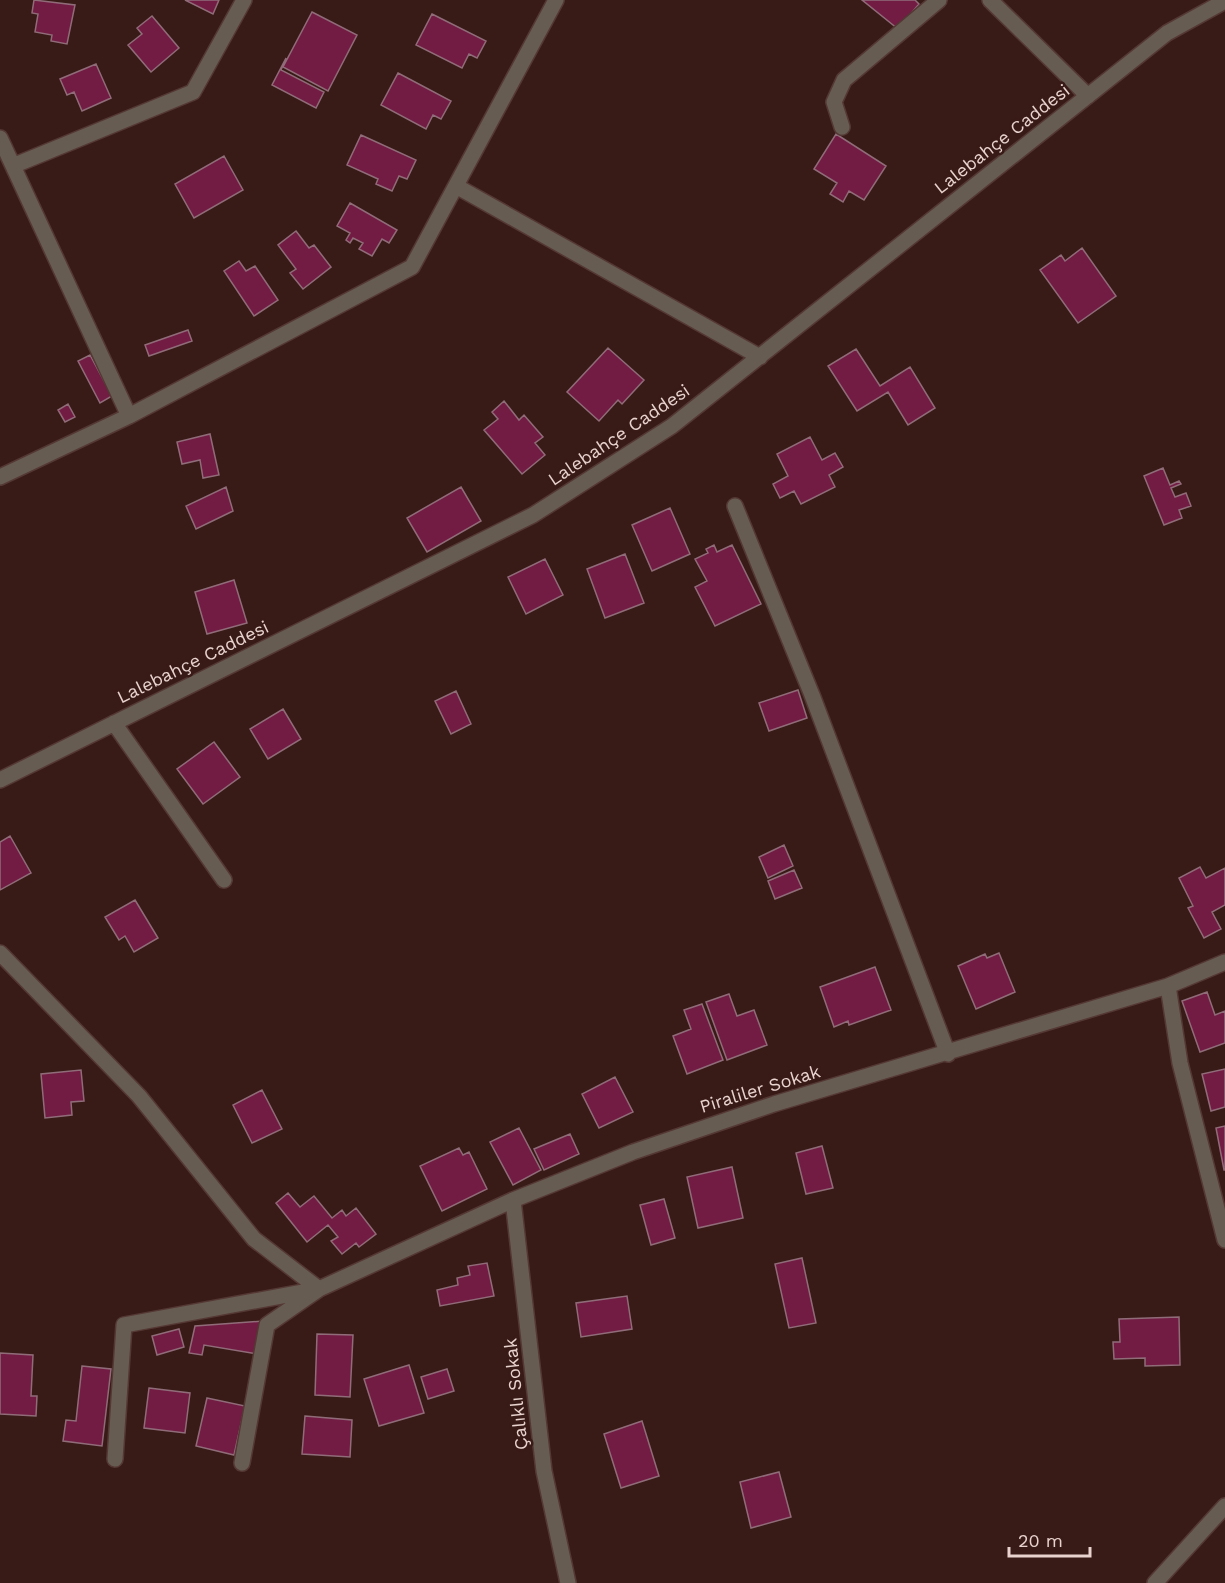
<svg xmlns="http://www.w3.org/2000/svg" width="1225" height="1583" font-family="'Work Sans',sans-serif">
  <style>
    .building { fill: #721c44; stroke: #906c79; stroke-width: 1.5 }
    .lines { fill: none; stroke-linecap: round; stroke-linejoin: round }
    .minor-casing { stroke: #543834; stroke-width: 18 }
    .minor { stroke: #675c52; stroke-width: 15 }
    .labels { text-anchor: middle; stroke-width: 5; stroke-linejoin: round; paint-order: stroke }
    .street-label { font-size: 18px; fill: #e8d3cf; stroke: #381a16 }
  </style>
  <rect width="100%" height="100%" fill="#381a16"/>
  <path class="building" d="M34 0 75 5 67 44 51 41 52 35 35 32 38 14 32 13Z
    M185 0H219L213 14Z
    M862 0H915L919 4 898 29Z
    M312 12 357 35 328 91 283 67Z
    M432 14 486 41 477 58 469 54 462 68 416 45Z
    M152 16 179 48 151 72 128 45 142 34 137 28Z
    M286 58 281 70 324 92 316 108 272 85Z
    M96 64 111 98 82 111 74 92 67 95 60 79Z
    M398 73 451 101 441 119 433 115 426 129 381 105Z
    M836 134 886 166 864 200 849 191 843 202 830 194 837 183 814 169Z
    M361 135 416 160 407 179 399 176 392 191 376 184 378 179 347 165Z
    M224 156 243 190 194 218 175 184Z
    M350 203 397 230 389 243 382 239 372 256 359 249 363 243 353 238 350 243 346 240 350 233 337 226Z
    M296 231 309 248 314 245 331 267 303 289 290 273 296 269 278 245Z
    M1082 248 1116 296 1078 323 1040 270 1061 255 1065 261Z
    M239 261 246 271 255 266 278 300 254 316 224 271Z
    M188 330 192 341 149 356 145 345Z
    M608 348 644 380 622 404 618 400 599 421 567 392Z
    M856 349 880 386 910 367 935 408 908 425 888 392 857 411 828 366Z
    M90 355 112 396 100 403 78 361Z
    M504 401 519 420 524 415 543 437 535 443 545 455 522 474 484 430 498 419 492 412Z
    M68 404 75 417 65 422 58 410Z
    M210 434 219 475 203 478 200 460 182 464 177 442Z
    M810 437 822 460 835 453 843 467 829 475 835 487 801 504 794 491 780 498 773 484 788 476 777 454Z
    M1163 468 1170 485 1179 481 1181 484 1171 488 1175 497 1186 493 1191 506 1179 510 1182 518 1164 525 1144 476Z
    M226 487 233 511 196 529 186 506Z
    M461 487 481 521 427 552 407 518Z
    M670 508 690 554 652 571 632 525Z
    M714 545 717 552 732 545 761 604 715 626 695 587 707 581 695 559 708 553 706 549Z
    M625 554 644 603 605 618 587 569Z
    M545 559 563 595 526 614 508 577Z
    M234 580 247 623 207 634 195 592Z
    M798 690 807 718 769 731 759 703Z
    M456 691 471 724 451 734 435 701Z
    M283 709 301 739 268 759 250 729Z
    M214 742 240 777 203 804 177 769Z
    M10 836 31 873 0 890V842Z
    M784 845 793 866 768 878 759 857Z
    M1200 867 1206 878 1225 868V905L1212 912 1221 929 1204 938 1188 908 1193 906 1179 878Z
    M794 870 802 888 775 899 768 881Z
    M135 900 158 938 134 952 125 936 119 940 105 917Z
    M999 953 1015 992 976 1009 958 966 985 954 987 958Z
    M875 967 891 1010 849 1025 848 1021 834 1027 820 987Z
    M1207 992 1215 1015 1225 1011V1043L1200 1052 1182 1001Z
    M729 994 737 1016 754 1010 767 1045 727 1060 706 1002Z
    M702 1004 723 1060 687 1074 673 1036 691 1029 684 1010Z
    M1225 1069V1107L1211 1111 1202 1074Z
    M81 1070 84 1101 71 1102 72 1115 45 1118 41 1074Z
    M615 1077 633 1112 599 1128 582 1094Z
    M262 1090 282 1129 252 1143 233 1105Z
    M1225 1126V1170H1224L1216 1128Z
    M519 1128 541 1170 513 1185 490 1142Z
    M570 1134 579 1154 544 1170 534 1149Z
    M822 1146 833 1188 806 1194 796 1153Z
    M459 1148 463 1155 469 1152 487 1189 442 1211 420 1166Z
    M732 1167 743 1218 698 1228 687 1177Z
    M288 1193 300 1207 314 1196 332 1218 342 1210 346 1216 356 1208 376 1234 359 1247 356 1243 342 1254 331 1241 338 1237 328 1225 307 1242 276 1203Z
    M664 1199 675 1238 651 1245 640 1205Z
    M802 1258 816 1323 789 1328 775 1264Z
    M487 1263 494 1296 440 1306 437 1290 458 1285 457 1278 470 1275 468 1266Z
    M627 1296 632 1329 581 1337 576 1303Z
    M1179 1317 1180 1365 1145 1366V1358L1114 1359 1113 1342H1120L1119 1319Z
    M263 1321 257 1354 204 1345 202 1355 189 1353 195 1326Z
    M179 1329 184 1347 157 1355 152 1336Z
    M317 1334 353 1335 350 1397 315 1395Z
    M0 1353 33 1355 31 1396H37L36 1416 0 1414Z
    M409 1365 424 1413 379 1426 364 1379Z
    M82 1366 111 1369 102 1446 63 1441 66 1420 76 1421Z
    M447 1369 454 1391 428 1399 421 1377Z
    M149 1388 190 1393 185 1433 144 1428Z
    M207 1398 245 1406 234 1455 196 1446Z
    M305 1416 352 1420 350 1457 302 1454Z
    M642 1421 659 1476 621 1488 604 1434Z
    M779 1472 791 1517 751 1528 740 1482Z"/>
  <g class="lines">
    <defs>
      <path id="minor" d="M990 0 1088 96
        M842 127 834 102 844 80 939 0
        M0 138 129 416
        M15 165 193 92 244 0
        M456 186 760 357
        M0 477 129 416 412 267 556 0
        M735 506 812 695 948 1054
        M114 723 224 880
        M0 780 533 515 672 426 1167 33 1225 1
        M0 953 139 1096 254 1239 319 1289
        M1168 986 1180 1063 1225 1240
        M513 1200 544 1471 568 1583
        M115 1459 124 1325 314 1290
        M242 1463 267 1325 319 1289 513 1200 633 1152 774 1104 1168 986 1225 962
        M1155 1583 1225 1506"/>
    </defs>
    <use href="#minor" class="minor-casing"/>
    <use href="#minor" class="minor"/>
  </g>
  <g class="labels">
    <g class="street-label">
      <text transform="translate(1002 139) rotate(-38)" y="6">Lalebahçe Caddesi</text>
      <text transform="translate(619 435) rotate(-34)" y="6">Lalebahçe Caddesi</text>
      <text transform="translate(193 662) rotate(-26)" y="6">Lalebahçe Caddesi</text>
      <text transform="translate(760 1089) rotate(-17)" y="6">Piraliler Sokak</text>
      <text transform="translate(516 1394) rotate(-96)" y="6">Çalıklı Sokak</text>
    </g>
  </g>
  <path d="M1009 1547v9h81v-9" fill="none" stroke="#e8d3cf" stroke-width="3"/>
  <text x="1018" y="1547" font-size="18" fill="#e8d3cf" stroke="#381a16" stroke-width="4.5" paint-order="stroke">20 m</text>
</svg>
